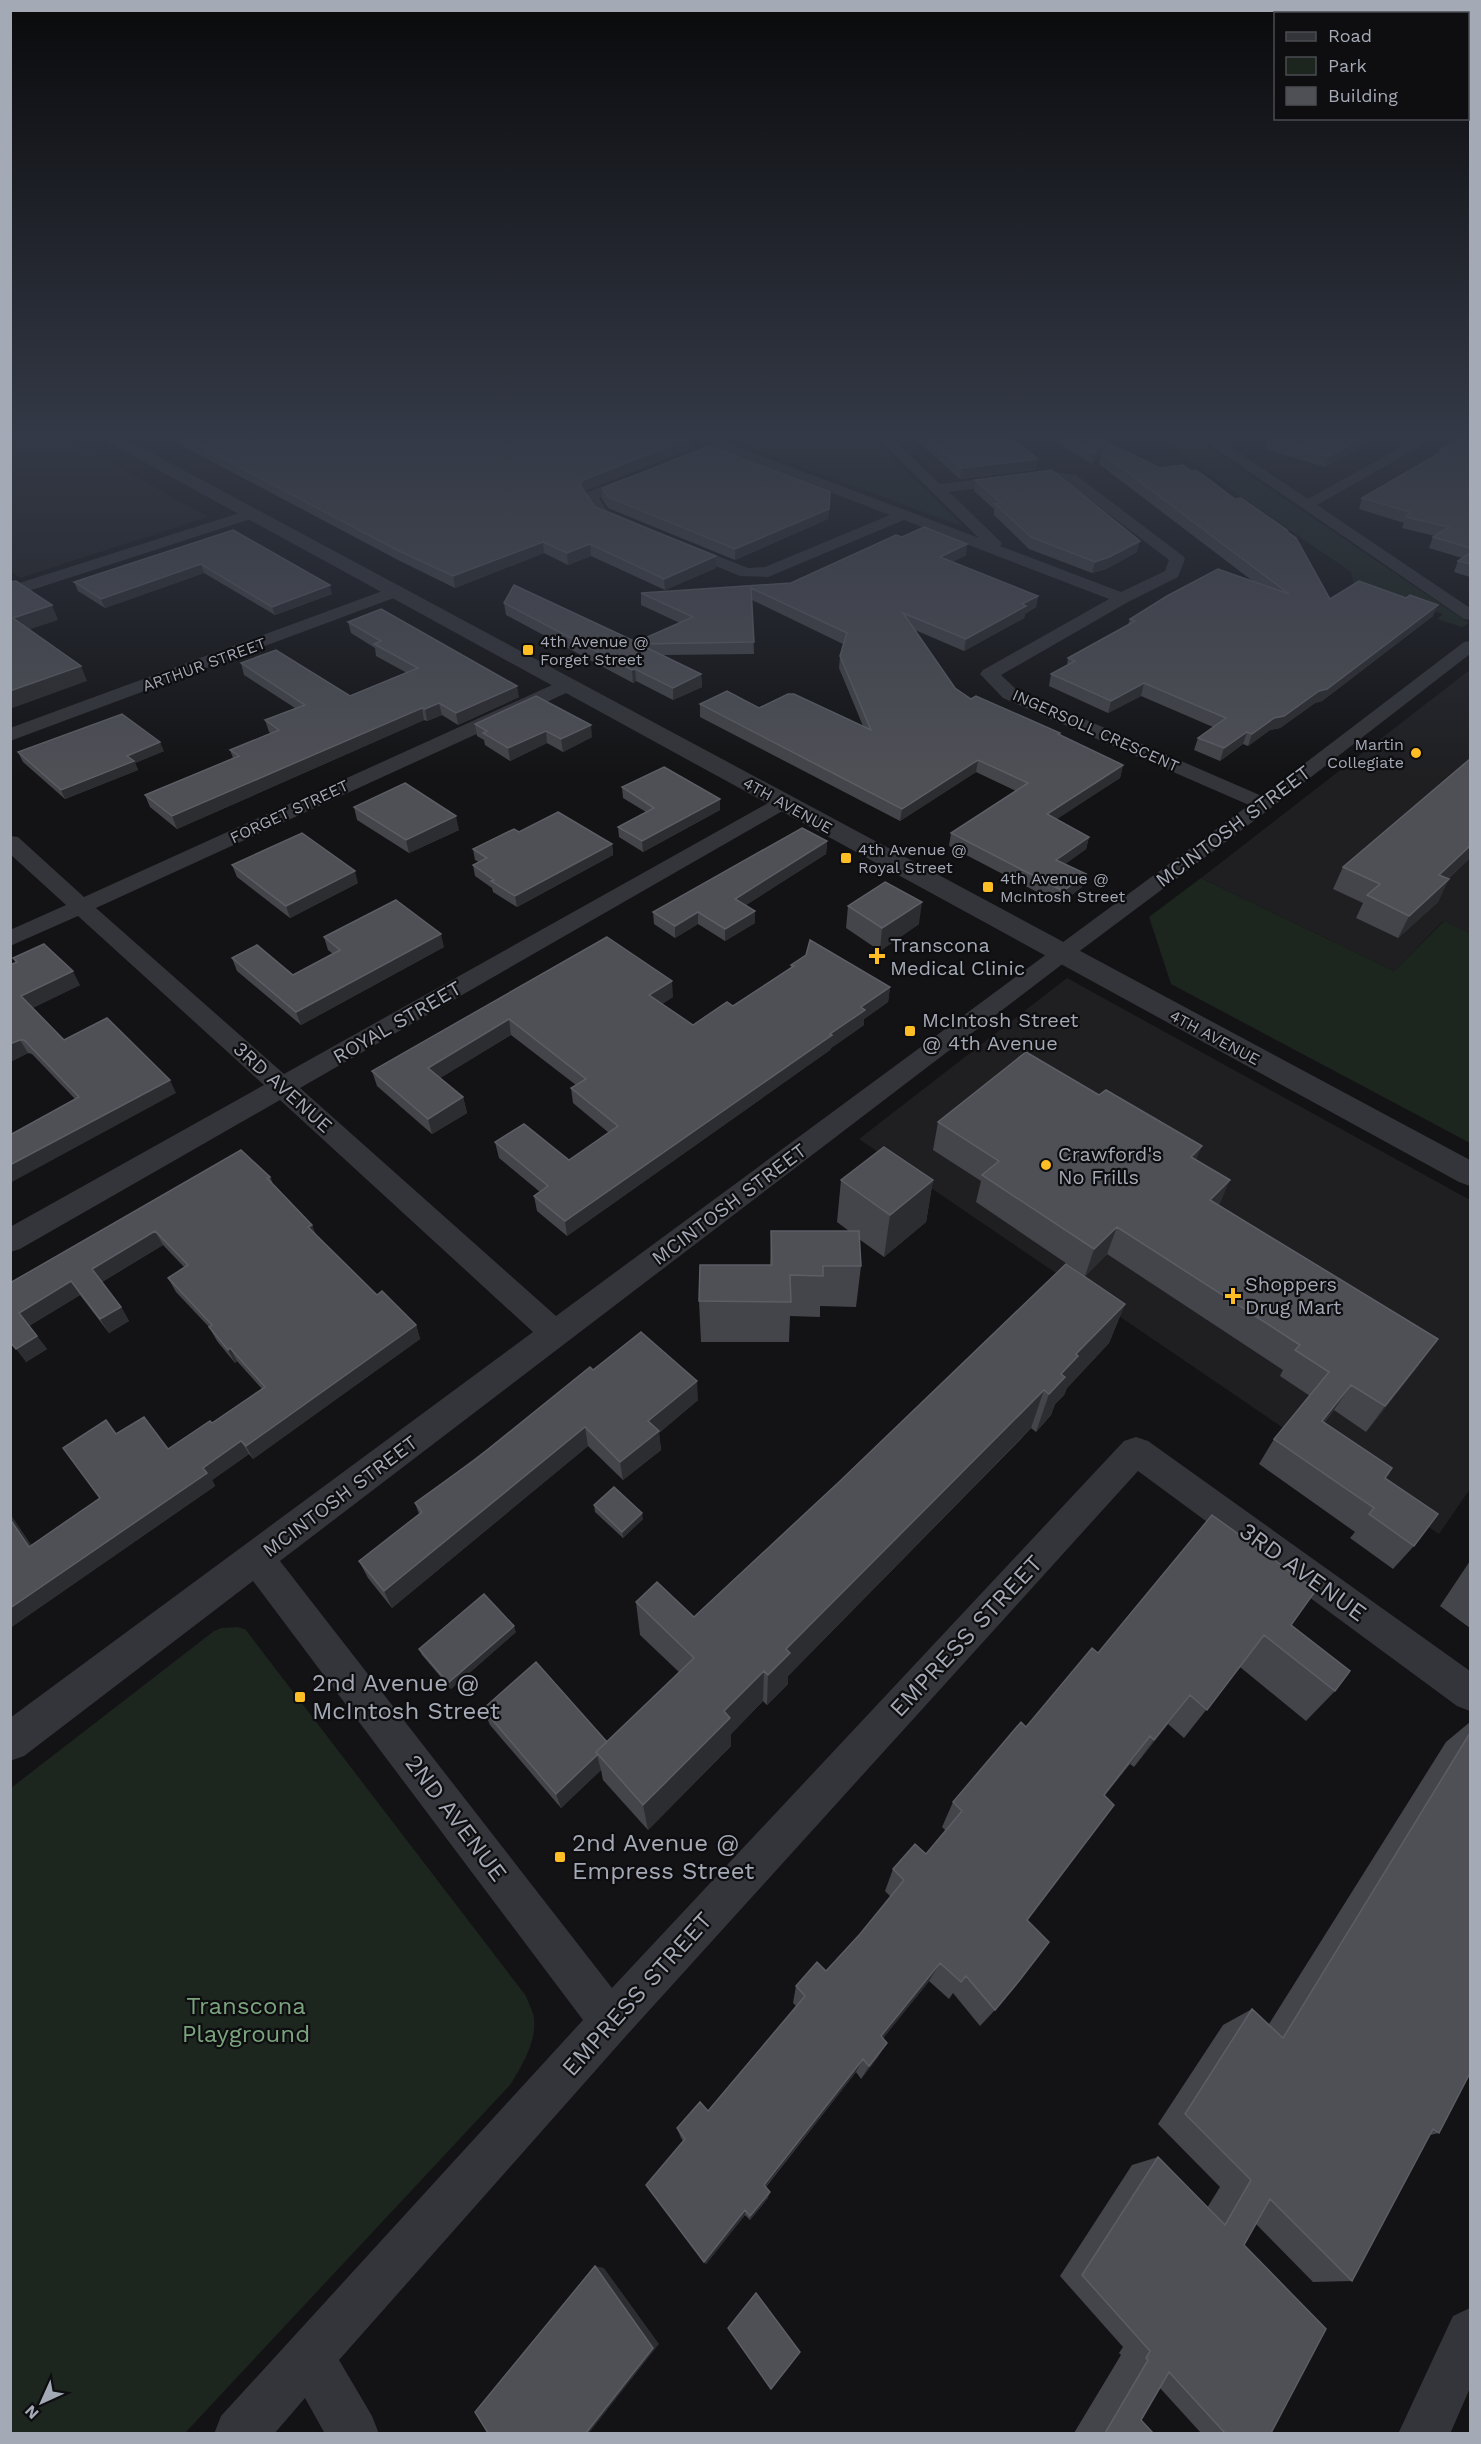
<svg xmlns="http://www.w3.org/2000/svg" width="1481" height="2444" font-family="'Work Sans',sans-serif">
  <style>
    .built { fill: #1f1f22 }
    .green { fill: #1d251f }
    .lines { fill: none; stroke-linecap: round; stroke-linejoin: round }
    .minor { fill: #34353a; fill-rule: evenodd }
    .tertiary { fill: #34353a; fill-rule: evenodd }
    .wall { fill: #44454a }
    .shaded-wall { fill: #2c2d30 }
    .building { fill: #4f5056; stroke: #5c5e65; stroke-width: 1.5 }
    .poi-dot { fill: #fcbd25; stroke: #0e0e10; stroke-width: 2 }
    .labels { text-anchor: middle; stroke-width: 4.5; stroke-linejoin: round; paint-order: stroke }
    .far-poi-label { font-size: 16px; fill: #a4a9b6; stroke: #0e0e10; text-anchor: start }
    .far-street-label { font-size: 16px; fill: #a4a9b6; stroke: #0e0e10 }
    .street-label { font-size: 20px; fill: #a4a9b6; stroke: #0e0e10 }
    .poi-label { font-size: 20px; fill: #a4a9b6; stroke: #0e0e10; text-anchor: start }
    .near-street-label { font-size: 24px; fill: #a4a9b6; stroke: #0e0e10 }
    .near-poi-label { font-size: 24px; fill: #a4a9b6; stroke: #0e0e10; text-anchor: start }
    .near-park-label { font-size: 24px; fill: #7aa37e; stroke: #0e0e10 }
  </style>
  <rect width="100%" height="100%" fill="#131315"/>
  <path class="built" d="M10 435H60L208 517 20 578 11 571Z
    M1467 672H1470V933L1443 921 1394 971 1201 878Z
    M1067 978 1470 1200V1489L1439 1534 859 1139Z"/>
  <path class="green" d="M715 435H869L964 527Z
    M1152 435H1190L1469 623 1462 627 1437 619 1443 614 1354 584 1351 572Z
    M1201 878 1394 971 1444 921 1470 933V1143L1171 984 1149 917Z
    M237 1627 245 1629 526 1996C528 2002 533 2011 534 2018 537 2041 522 2066 510 2085L185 2433H11V1788L214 1631 222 1628Z"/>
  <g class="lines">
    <path class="minor" d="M696 435H706L979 538 874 435H889L940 484 1049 471 1076 475 1183 556 1185 559 1178 577 1128 602 1001 675 1017 690 1262 796 1464 642 1470 641V654L1271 808 1069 959 280 1561 612 1988 1124 1441 1136 1437 1148 1441 1470 1671V1711L1457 1706 1138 1471 626 2036 339 2360 372 2416 379 2434H325L305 2398 274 2434H214L221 2416 583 2020 253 1581 24 1756 10 1761V1718L533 1332 280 1100 20 1249 10 1252V1227L264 1085 78 916 10 946V930L66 905 10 854V836L18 837 84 897 561 681H575L577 685 575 689 96 908 284 1074 777 798 784 796 791 798 794 802 791 806 300 1088 556 1316 1249 805 1003 698 980 674 983 670 1109 599 904 520 768 577 740 576 674 549 672 546 680 541 748 568 765 567 890 515 720 450 682 465H672L670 462 672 459 707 445 694 438ZM1049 479 1067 482 1169 560 1165 571 1121 592 1000 546 1002 544 1000 541 949 492Z
      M1196 435H1212L1308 499 1423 435H1440L1317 505 1470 608V620L1464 619Z
      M637 474 642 475 644 478 642 481 599 498 607 510 637 523 640 526 637 529H627L597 516 583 496 585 493Z
      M252 509 260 514 257 517 10 597V586Z
      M396 586 404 591 402 595 10 741V728Z
      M1470 2308V2388L1450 2434H1398L1453 2316Z"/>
    <path class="tertiary" d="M98 435H118L1470 1160V1186L1459 1182 100 438Z"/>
  </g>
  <path class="wall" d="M162 435H682L691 449 584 491 595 507 716 568 665 590 591 556 568 565 544 553 455 588 400 561Z
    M910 435H1007L1036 470 960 479Z
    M1045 435H1122L1112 445 1160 468 1235 499 1287 530V531L1330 599 1433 616 1322 701 1315 703 1280 728 1270 730 1248 746 1243 744 1220 761 1194 750 1198 738 1213 727 1141 696 1108 713 1049 686 1051 674 1067 665 1068 658 1128 625 1130 619 1254 582 1099 464 1101 455 1092 464Z
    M1384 435 1325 467 1265 449 1268 439Z
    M1470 435V577L1454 572 1458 561 1462 558 1429 548 1433 537 1435 536 1402 528 1404 523 1359 509 1362 498 1438 454 1440 449Z
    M975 480 1137 552 1106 569 1092 573 1029 549 994 515V509L974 491Z
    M602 488 830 502 828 519 735 560 608 508 602 499Z
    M233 530 332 594 275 615 204 573 105 608 78 591 74 582Z
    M902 537 966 555 952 562 1038 596 1036 607 1025 614 1024 618 964 651 915 630 955 688 971 699 1060 735 1123 765 1120 778 1056 819 1089 837 1086 849 1065 864 1082 887 1060 904 949 846 951 833 1016 791 976 772 900 821 700 717V704L759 708 863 726 839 668 840 656 843 644 752 600 754 654 663 655 701 674 702 687 673 700 636 681 633 683 506 615 504 603 636 642 680 623 641 605V593L791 583Z
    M348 622 519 697 458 725 442 715 427 721 424 720 177 829 150 807 145 795 233 758 230 750 271 733 269 732 265 720 295 708 244 675 241 663 350 696 407 673 376 656 375 648 351 633Z
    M536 696 592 737 563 752 547 743 510 761 485 745 484 740 477 736 475 724Z
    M164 751 135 763 138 770 65 799 23 762 18 752Z
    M622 787 720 810 643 852 619 837 618 827 646 812 623 798Z
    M354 807 459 830 409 853 357 820Z
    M519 832 612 844 613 855 517 907 493 892 492 888 475 876 473 865 479 862 475 860 473 849Z
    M827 841 826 854 746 905 755 911V923L725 941 698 924 675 938 654 924 653 912Z
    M1470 858 1448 879 1438 902 1398 938 1356 918 1363 903 1333 889 1343 867Z
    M232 865 358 883 290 918 237 877Z
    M848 906 919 924 880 951 846 928Z
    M324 937 444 947 301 1025 237 971 232 958 293 975 333 954 328 950Z
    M607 937 673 997 662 1004 693 1025 733 1006 791 968V965L890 987 888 1002 864 1019V1025L831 1048 830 1050 567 1236 537 1211 534 1196 540 1192 499 1158 495 1142 569 1160 609 1133 573 1103 571 1088 576 1085 511 1035 440 1078 463 1097 467 1113 432 1134 377 1086 372 1071Z
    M13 958 80 985 32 1008 64 1040 176 1093 75 1099 32 1054 28 1053 10 1062 16 963Z
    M938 1122 1196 1160 1219 1206 1419 1365 1366 1432 1334 1410 1324 1423 1385 1478 1414 1546 1393 1569 1350 1538 1355 1532 1259 1464 1274 1439 1310 1396 1280 1376 1283 1370 1107 1254 1085 1276 976 1202 981 1181 933 1150Z
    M270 1177 273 1184 317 1236 377 1295 416 1325 420 1339 253 1459 249 1454 212 1480 215 1486 10 1628V1514L31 1545 100 1498 116 1434 168 1449 212 1423 262 1389 237 1361 235 1363 217 1341 209 1327 176 1292 168 1278 185 1268 163 1245 102 1282 121 1307 129 1321 109 1333 80 1295 29 1326 47 1349 26 1362 10 1283Z
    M841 1180H933L926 1222 884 1257 859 1239 861 1266 856 1307 820 1306V1317L790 1316 789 1342H701L699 1301 770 1265 771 1231H849L837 1222Z
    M1125 1304 1109 1343 1067 1388 1064 1395 1055 1404 1051 1415 1036 1432 1031 1428 1020 1440 788 1676V1684L767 1705 763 1701 731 1734V1746L648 1830 603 1780 601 1770 561 1808 490 1725 483 1709 607 1742 679 1672 640 1635 636 1602 694 1617Z
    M593 1370 698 1400 659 1433 661 1450 623 1480 588 1446 392 1608 368 1578 359 1561 419 1514 415 1503Z
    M594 1505 643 1519 623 1538 595 1512Z
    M1470 1561V1628L1440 1606Z
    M1291 1625 1335 1691 1306 1721 1240 1667 1184 1738 1168 1724 1134 1767 1130 1764 1104 1796 1027 1920 995 2010 980 2026 953 1993 949 1999 929 1981 883 2038 878 2057 861 2079 856 2072 766 2187 768 2198 750 2220 745 2215 706 2264 704 2262 683 2141 681 2138 677 2128 708 2111 797 2007 793 2003 796 1986 826 1971 860 1934 891 1897 885 1891 893 1869 926 1854 946 1831 942 1827 953 1802 1098 1653Z
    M516 1632 451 1689 422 1655 419 1649Z
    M1470 1722V2073L1439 2133 1430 2135 1352 2281 1313 2282 1256 2224 1244 2245 1271 2433H1201L1160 2388 1141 2420 1153 2433H1074L1121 2355 1119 2353 1123 2347 1060 2276 1132 2165 1158 2157 1207 2208 1220 2187 1158 2124 1223 2025 1252 2009 1269 2024 1446 1742Z"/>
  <path class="shaded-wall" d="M10 435H14L15 439 10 440Z
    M1113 435H1122L1102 454V453L1101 455 1092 464 1094 453Z
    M1368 435H1384L1325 467 1329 456Z
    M690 438 691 449 584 491 580 485 583 480Z
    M1038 459 1036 470 960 479 962 468Z
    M830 492 828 519 735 560V549Z
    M1140 541 1137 552 1106 569 1092 573 1095 562Z
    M543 542 544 553 455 588 453 576Z
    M590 544 591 556 568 565 567 553Z
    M967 544 966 555 938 569 940 557Z
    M716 556V568L665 590 664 579Z
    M201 564 204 573 105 608 101 599Z
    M330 585 332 594 275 615 272 607Z
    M1038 596 1036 607 1025 614 1024 618 964 651 966 639 1022 604Z
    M52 605 58 620 19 633 13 618Z
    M1438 605 1433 616 1322 701 1315 703 1280 728 1270 730 1248 746 1252 734Z
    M81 666 87 681 10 709V691Z
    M635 669 636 681 633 683 632 670Z
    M701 674 702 687 673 700V688Z
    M1144 683 1141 696 1108 713 1111 701Z
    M517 686 519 697 458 725 456 713Z
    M439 703 442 715 427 721 425 709Z
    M422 708 424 720 177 829 172 816Z
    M591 725 592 737 563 752 561 739Z
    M546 731 547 743 510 761 508 748Z
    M1247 732 1243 744 1220 761 1224 748Z
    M160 742 164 751 135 763 138 770 65 799 61 790 127 756Z
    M978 760 976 772 900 821 902 809Z
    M1123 765 1120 778 1045 827 1047 814Z
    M720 799V810L643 852 642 841Z
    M456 816 459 830 409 853 406 840Z
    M1089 837 1086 849 1053 873 1056 860Z
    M827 841 826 854 735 912V899Z
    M612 844 613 855 517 907 515 896Z
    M1470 846V858L1428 897 1439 875Z
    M355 871 358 883 290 918 286 906Z
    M1086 874 1082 887 1060 904 1063 891Z
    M1449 879 1438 902 1398 938 1409 916Z
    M922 902 919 924 880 951 882 928Z
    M755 911V923L725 941V929Z
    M698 912V924L675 938V926Z
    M441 934 444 947 301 1025 296 1012Z
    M73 971 80 985 29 1010 21 996Z
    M672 981 673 997 650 1011 649 995Z
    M890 987 888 1002 864 1019V1025L831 1048 830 1050 567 1236 565 1221 830 1034 861 1007Z
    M509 1019 511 1035 432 1083 428 1068Z
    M20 1040 28 1053 10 1062V1044Z
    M170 1080 176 1093 10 1183V1165Z
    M463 1097 467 1113 432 1134 428 1119Z
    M1202 1146 1190 1174 1191 1157Z
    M933 1180 926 1222 884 1257 890 1215Z
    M1230 1180 1218 1208 1210 1200Z
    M312 1225 318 1239 308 1227Z
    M1117 1227 1107 1254 1085 1276 1094 1249Z
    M155 1231 163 1245 100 1283 92 1269Z
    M71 1281 80 1295 29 1326 19 1313Z
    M1125 1304 1109 1343 1067 1388 1064 1395 1055 1404 1051 1415 1036 1432 1049 1394 1061 1374 1076 1354Z
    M121 1307 129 1321 109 1333 100 1319Z
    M416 1325 420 1339 253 1459 246 1446Z
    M37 1336 47 1349 26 1362 16 1349Z
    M1438 1339 1419 1365 1366 1432 1385 1406Z
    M230 1348 237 1361 235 1363 228 1350Z
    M697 1381 698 1400 659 1433 661 1450 623 1480 620 1462 648 1421Z
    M1351 1385 1334 1410 1305 1446 1322 1421Z
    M1044 1390 1031 1428 788 1676V1684L767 1705 768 1675 786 1649Z
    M585 1427 588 1446 392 1608 384 1591Z
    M241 1441 249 1454 212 1480 215 1486 10 1628V1608L203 1468Z
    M642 1513 643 1519 623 1538 622 1532Z
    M10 1514 40 1558 29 1547 10 1519Z
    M514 1626 516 1632 451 1689 448 1683Z
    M764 1671 763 1701 731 1734V1746L648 1830 643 1805 724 1711Z
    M1190 1695 1168 1724 1134 1767 1154 1740Z
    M1150 1736 1130 1764 1085 1820 1104 1795Z
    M597 1755 601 1770 561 1808 556 1794Z
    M940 1963 929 1981 873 2051 881 2036Z
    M887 2043 878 2057 861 2079 869 2066Z
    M863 2059 856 2072 762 2191 764 2185Z
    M770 2192 768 2198 750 2220V2216Z
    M745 2210V2215L706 2264 704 2262Z
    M595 2266 604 2268 659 2344 589 2433H586Z"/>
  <path class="building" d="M179 435H682L690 438 583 480 580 485 595 507 716 556 664 579 590 544 567 553 543 542 453 576 397 550Z
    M923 435H1007L1038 459 962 468Z
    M1064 435H1113L1094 453Z
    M1275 435H1368L1329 456 1268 439Z
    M1462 435H1470V548L1433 537 1449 527 1406 517 1410 512 1362 498 1445 450 1440 449Z
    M1108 443 1160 468 1183 465 1191 471 1196 470 1235 499 1241 498 1287 530H1285L1296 538 1330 599 1359 581 1406 598 1410 595 1438 605 1327 689 1319 691 1284 716 1274 718 1252 734 1247 732 1224 748 1198 738 1226 718 1144 683 1111 701 1051 674 1075 661 1068 658 1135 621 1130 619 1167 596 1218 569 1289 594 1102 453Z
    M710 446 830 492 829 509 735 549 608 497 602 488Z
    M1052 470 1140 541 1109 557 1095 562 1031 537 995 504 1001 503 975 480Z
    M924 527 967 544 940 557 1038 596 1022 604 1026 606 966 639 903 613 955 688 971 699 976 696 1060 733 1058 734 1123 765 1047 814 1089 837 1056 860 1086 874 1063 891 951 833 1028 783 978 760 902 809 700 704 727 691 759 708 788 694H794L871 730 840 656 847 633 751 588 754 642 639 644 701 674 673 688 635 669 632 670 504 603 514 585 636 642 693 617 641 593 791 583 896 535 902 537Z
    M233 530 330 585 272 607 201 564 101 599 74 582Z
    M1470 553V564L1458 561Z
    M16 581 52 605 13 618 81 666 10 691V582Z
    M381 609 517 686 456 713 439 703 425 709 422 708 172 816 145 795 239 756 230 750 279 730 265 720 305 705 241 663 276 650 350 696 418 668 374 644 381 641 348 622Z
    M536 696 591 725 561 739 546 731 508 748 483 733 487 731 475 724Z
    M122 714 160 742 127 756 134 761 61 790 18 752Z
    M1470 759V846L1439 875 1449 879 1409 916 1367 895 1380 884 1343 867Z
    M664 767 720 799 642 841 618 827 654 808 622 787Z
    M405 783 456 816 406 840 354 807Z
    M558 812 612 844 515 896 491 881 494 880 473 865 487 858 473 849 514 829 519 832Z
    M802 828 827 841 735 899 755 911 725 929 698 912 675 926 653 912Z
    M302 833 355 871 286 906 232 865Z
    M885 882 922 902 882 928 848 906Z
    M396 900 441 934 296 1012 232 958 257 945 293 975 340 950 324 937Z
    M607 937 672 981 649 995 693 1025 727 1002 733 1006 794 966 791 965 806 955 810 940 890 987 861 1007 865 1010 830 1034 832 1035 565 1221 534 1196 548 1186 495 1142 524 1124 569 1160 618 1126 571 1088 586 1079 509 1019 428 1068 463 1097 428 1119 372 1071Z
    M44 944 73 971 21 996 64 1040 107 1018 170 1080 10 1165V1135L79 1097 24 1040H20L10 1044V965L17 962 13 958Z
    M1026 1052 1099 1095 1106 1090 1202 1146 1191 1157 1230 1180 1210 1200 1438 1339 1385 1406 1351 1385 1322 1421 1392 1468 1385 1478 1438 1514 1414 1546 1369 1514 1374 1508 1274 1439 1329 1372 1295 1350 1300 1345 1117 1227 1094 1249 982 1175 999 1161 938 1122Z
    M884 1147 933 1180 890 1215 841 1180Z
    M241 1150 270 1177 267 1178 312 1225 308 1227 377 1295 382 1291 416 1325 246 1446 241 1441 203 1468 207 1473 10 1608V1519L29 1547 100 1498 63 1448 106 1420 116 1434 144 1417 168 1449 210 1421 212 1423 265 1387 230 1348 228 1350 209 1327 212 1325 168 1278 188 1265 155 1231 92 1269 121 1307 100 1319 71 1281 19 1313 37 1336 16 1349 10 1342V1283Z
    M771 1231H859L861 1266H823V1276L790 1275 791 1302 699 1301 700 1265H772Z
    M1066 1264 1125 1304 1076 1354 1078 1356 1061 1374 1065 1377 1049 1394 1044 1390 1032 1402 786 1649 790 1653 768 1675 764 1671 724 1711 730 1718 643 1805 596 1752 694 1658 636 1602 657 1582 694 1617 839 1482Z
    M641 1332 697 1381 648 1421 659 1431 620 1462 585 1427 384 1591 359 1561 422 1512 415 1503 476 1459 590 1367 593 1370Z
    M614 1487 642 1513 622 1532 594 1505Z
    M1212 1515 1316 1590 1291 1625 1350 1671 1335 1691 1264 1635 1207 1710 1190 1695 1154 1740 1150 1736 1104 1795 1114 1805 1027 1920 1049 1942 1019 1981 995 2010 966 1976 961 1982 940 1963 881 2036 887 2043 869 2066 863 2059 764 2185 770 2192 750 2216 745 2210 704 2262 646 2185 685 2139 677 2128 700 2102 708 2111 805 1996 796 1986 817 1962 826 1971 860 1934 904 1880 893 1869 915 1844 926 1854 962 1811 953 1802 1021 1722 1026 1727 1092 1648 1098 1653Z
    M484 1594 514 1626 448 1683 419 1649Z
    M536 1662 607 1742 596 1752 597 1755 556 1794 483 1709Z
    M1470 1733V2073L1439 2133 1433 2129 1352 2281 1270 2199 1244 2245 1326 2329 1271 2433H1225L1169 2372 1141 2420 1153 2433H1105L1148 2360 1146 2358 1150 2351 1082 2275 1158 2157 1225 2225 1251 2180 1185 2114 1252 2009 1283 2038Z
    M595 2266 653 2348 586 2433H488L475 2412Z
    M756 2293 800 2352 771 2389 728 2328Z"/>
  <linearGradient id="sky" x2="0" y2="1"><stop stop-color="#0a0a0c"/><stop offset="0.56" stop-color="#333946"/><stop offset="1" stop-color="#333946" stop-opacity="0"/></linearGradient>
  <rect width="1481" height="777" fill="url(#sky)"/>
  <g class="poi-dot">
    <rect x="522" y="644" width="12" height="12" rx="3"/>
    <circle cx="1416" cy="753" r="6"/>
    <rect x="840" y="852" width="12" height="12" rx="3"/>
    <rect x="982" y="881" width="12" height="12" rx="3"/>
    <path d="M874 947h6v6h6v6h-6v6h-6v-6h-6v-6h6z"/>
    <rect x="904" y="1025" width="12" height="12" rx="3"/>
    <circle cx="1046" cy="1165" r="6"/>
    <path d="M1230 1287h6v6h6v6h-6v6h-6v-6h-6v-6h6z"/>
    <rect x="294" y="1691" width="12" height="12" rx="3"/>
    <rect x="554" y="1851" width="12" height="12" rx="3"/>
  </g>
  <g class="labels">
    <g class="far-poi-label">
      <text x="540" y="647">4th Avenue @<tspan x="540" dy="18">Forget Street</tspan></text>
      <text x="1404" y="750" text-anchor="end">Martin<tspan x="1404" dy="18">Collegiate</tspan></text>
      <text x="858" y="855">4th Avenue @<tspan x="858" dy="18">Royal Street</tspan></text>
      <text x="1000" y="884">4th Avenue @<tspan x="1000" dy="18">McIntosh Street</tspan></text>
    </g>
    <g class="far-street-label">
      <text transform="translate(204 664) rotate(-20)" y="6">ARTHUR STREET</text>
      <text transform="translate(1096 730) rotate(24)" y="6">INGERSOLL CRESCENT</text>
      <text transform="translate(788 805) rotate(29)" y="6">4TH AVENUE</text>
      <text transform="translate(289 811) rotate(-25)" y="6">FORGET STREET</text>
      <text transform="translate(1215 1037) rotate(28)" y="6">4TH AVENUE</text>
    </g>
    <g class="street-label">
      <text transform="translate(1233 826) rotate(-37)" y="7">MCINTOSH STREET</text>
      <text transform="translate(397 1022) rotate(-30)" y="7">ROYAL STREET</text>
      <text transform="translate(283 1087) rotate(42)" y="7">3RD AVENUE</text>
      <text transform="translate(729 1204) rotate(-37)" y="7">MCINTOSH STREET</text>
      <text transform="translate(340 1496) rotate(-37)" y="7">MCINTOSH STREET</text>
    </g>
    <g class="poi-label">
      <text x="890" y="952">Transcona<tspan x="890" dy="23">Medical Clinic</tspan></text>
      <text x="922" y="1027">McIntosh Street<tspan x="922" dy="23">@ 4th Avenue</tspan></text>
      <text x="1058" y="1161">Crawford's<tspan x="1058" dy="23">No Frills</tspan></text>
      <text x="1245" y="1291">Shoppers<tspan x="1245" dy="23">Drug Mart</tspan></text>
    </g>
    <g class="near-street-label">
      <text transform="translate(1303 1572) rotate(36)" y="8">3RD AVENUE</text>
      <text transform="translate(966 1636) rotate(-47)" y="8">EMPRESS STREET</text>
      <text transform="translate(456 1818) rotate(53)" y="8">2ND AVENUE</text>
      <text transform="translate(637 1994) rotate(-48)" y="8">EMPRESS STREET</text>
    </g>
    <g class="near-poi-label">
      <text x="312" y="1691">2nd Avenue @<tspan x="312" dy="28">McIntosh Street</tspan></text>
      <text x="572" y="1851">2nd Avenue @<tspan x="572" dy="28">Empress Street</tspan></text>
    </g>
    <g class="near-park-label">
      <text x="246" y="2014">Transcona<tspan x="246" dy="28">Playground</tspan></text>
    </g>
  </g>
  <rect width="1481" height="2444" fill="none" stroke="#a4a9b6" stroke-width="24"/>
  <rect x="1274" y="12" width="195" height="108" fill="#0e0e10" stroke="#4a4c52" stroke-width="1.5"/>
  <rect x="1286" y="32" width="30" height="9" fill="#34353a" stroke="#4a4c52" stroke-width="1.5"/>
  <text x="1328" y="42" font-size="18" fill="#a4a9b6">Road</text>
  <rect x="1286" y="57" width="30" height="18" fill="#1d251f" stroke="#4a4c52" stroke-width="1.5"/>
  <text x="1328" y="72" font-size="18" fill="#a4a9b6">Park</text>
  <rect x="1286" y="87" width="30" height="18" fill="#4f5056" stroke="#4a4c52" stroke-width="1.5"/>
  <text x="1328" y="102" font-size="18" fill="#a4a9b6">Building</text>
  <g transform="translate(42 2402) rotate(225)" stroke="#0e0e10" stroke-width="4.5" paint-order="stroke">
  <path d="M0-4.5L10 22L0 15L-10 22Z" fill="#a4a9b6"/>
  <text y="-9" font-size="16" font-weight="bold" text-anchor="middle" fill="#a4a9b6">N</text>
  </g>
</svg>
